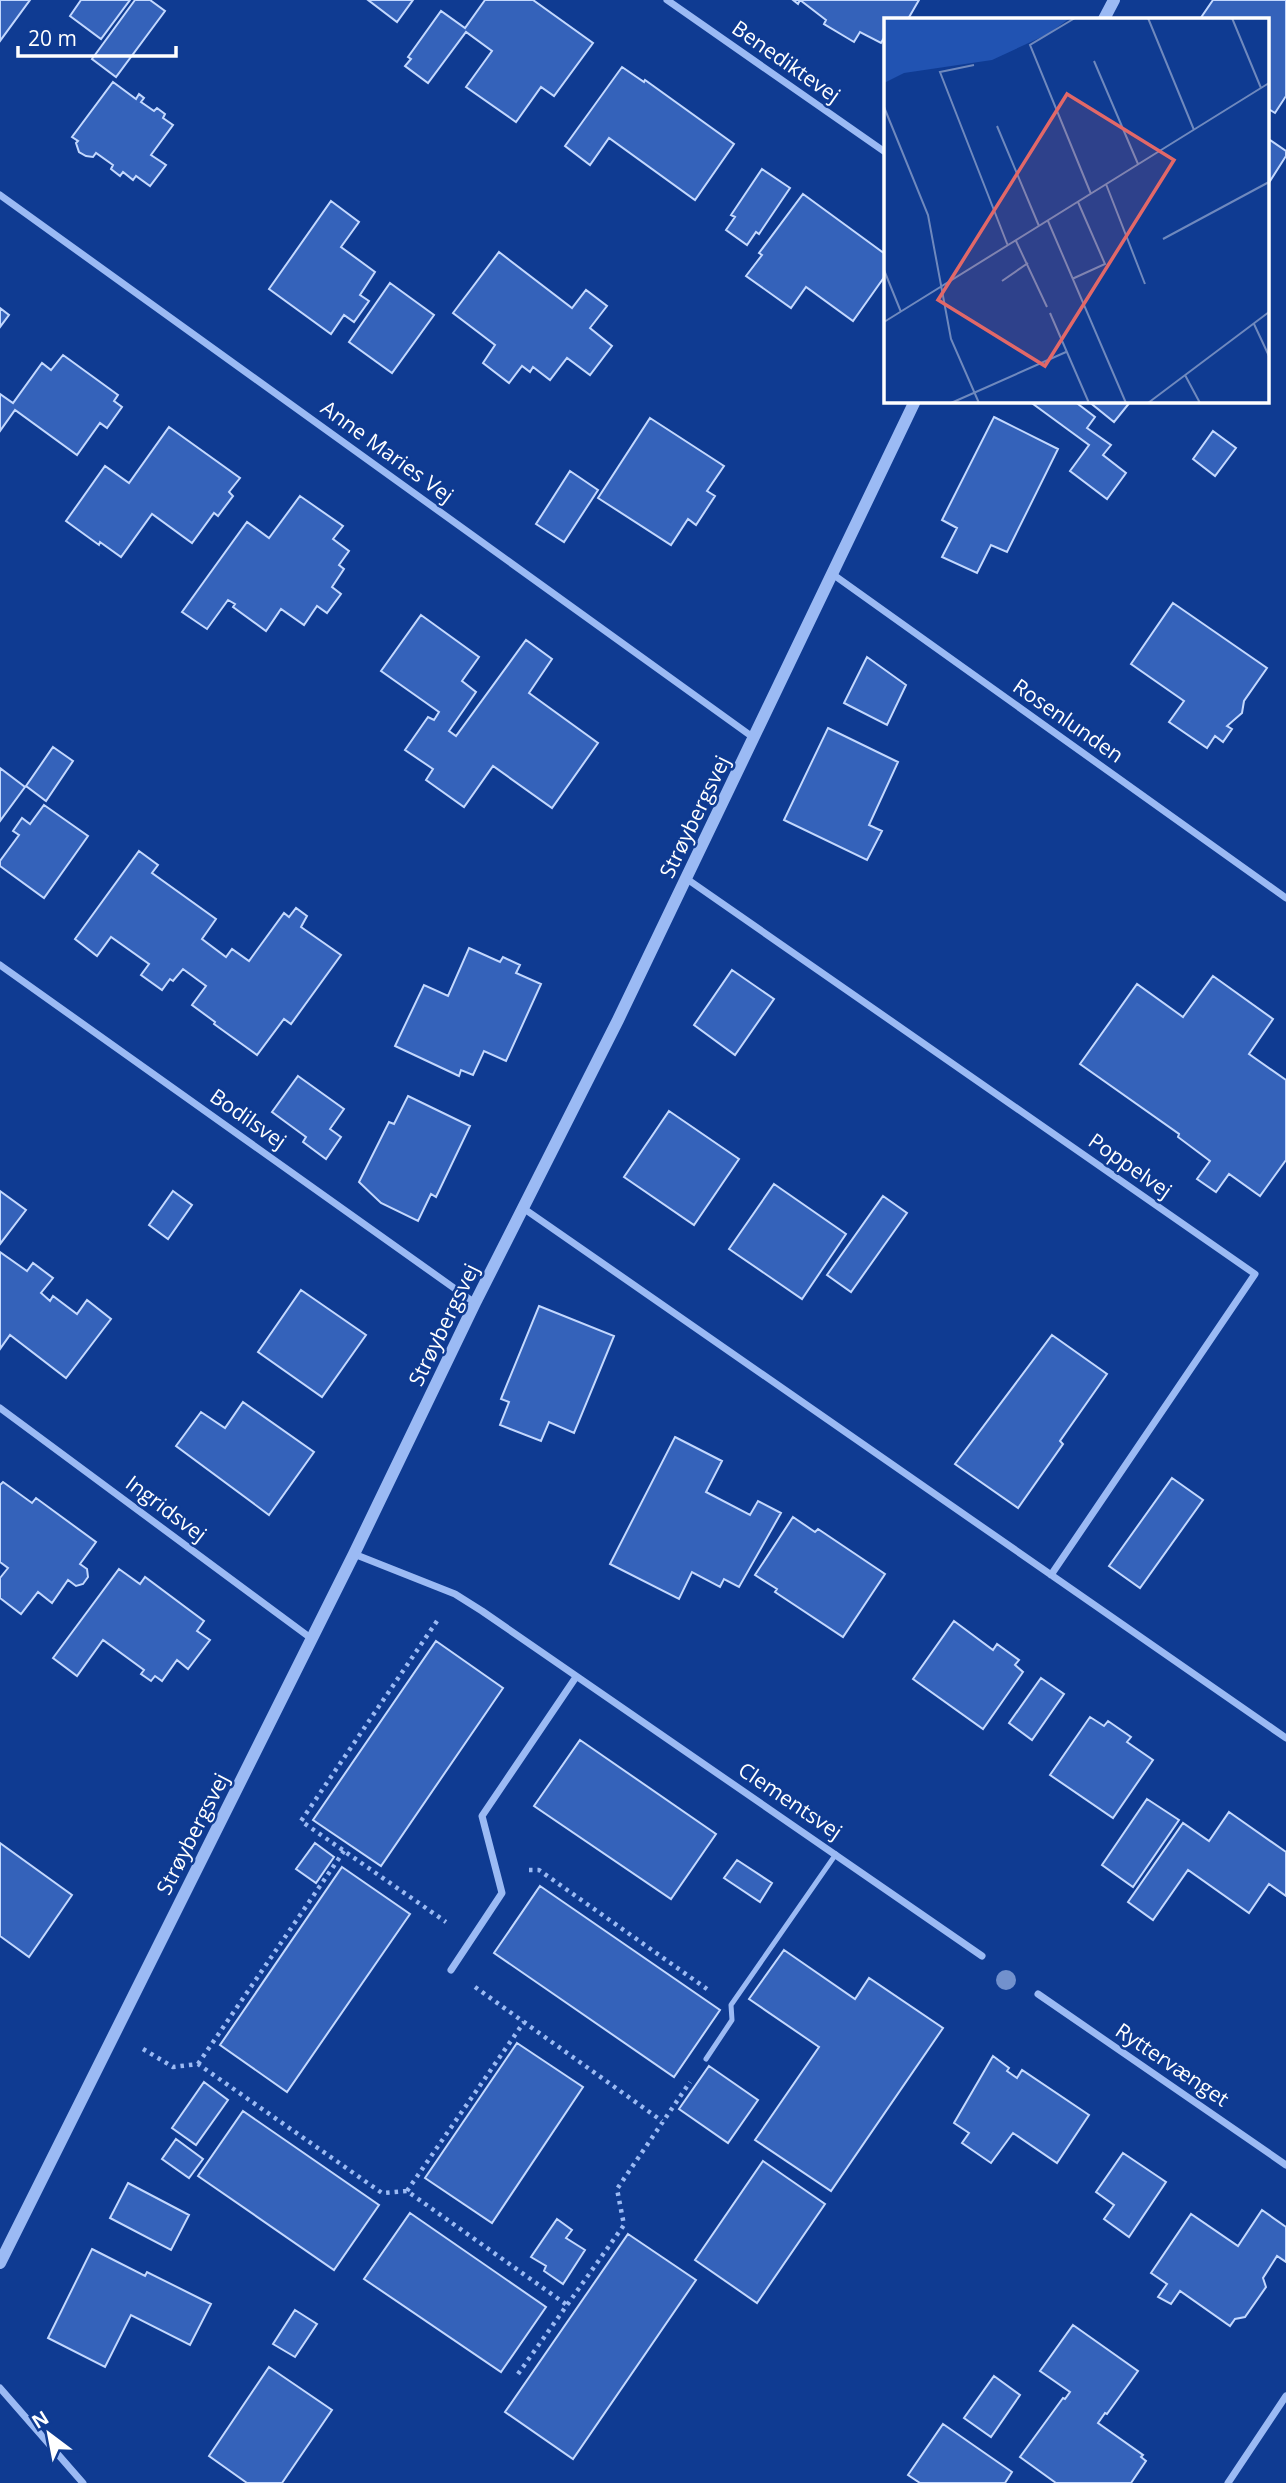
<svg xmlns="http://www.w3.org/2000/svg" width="1286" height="2483" font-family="'Open Sans',sans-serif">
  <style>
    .building { fill: #3462ba; stroke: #c3d8fe; stroke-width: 2 }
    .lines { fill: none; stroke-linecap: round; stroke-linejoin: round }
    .path { stroke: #9bbaf4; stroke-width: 4.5; stroke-dasharray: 3.5 5; stroke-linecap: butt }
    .service { stroke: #9bbaf4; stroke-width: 5 }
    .minor { stroke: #9bbaf4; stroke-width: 7 }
    .tertiary { stroke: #9bbaf4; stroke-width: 12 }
    .tree { fill: #7291cd }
    .labels { text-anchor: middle; stroke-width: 5; stroke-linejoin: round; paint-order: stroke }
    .street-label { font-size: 21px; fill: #fff; stroke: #0f3b92 }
    .inset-road { fill: none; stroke: #6f89be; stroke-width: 2 }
    .view { fill: #e26868; fill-opacity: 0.15; stroke: #e26868; stroke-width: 3.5 }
    .inset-edge { fill: none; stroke: #fff; stroke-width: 3.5 }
  </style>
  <rect width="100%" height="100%" fill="#0f3b92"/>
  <path class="building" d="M0 0H30L0 41Z
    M81 0H130L101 39 70 16Z
    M135 0H150L165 11 116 77 92 59Z
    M368 0H413L397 22Z
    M485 0H533L593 43 554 96 541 87 516 122 466 87 492 51 466 32 428 83 405 66 411 59 408 57 441 11 465 28Z
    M793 0H919L908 19H885V36L881 43 860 32 854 42 824 24 826 20 800 0 798 4Z
    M1213 0H1286V96L1275 113 1267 108V19H1200Z
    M622 67 644 82 645 80 734 144 695 200 609 138 590 165 565 146Z
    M113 82 136 99 139 94 144 98 141 102 154 111 157 108 165 114 163 118 173 125 151 155 166 165 150 186 136 176 133 180 123 172 120 176 111 169 113 165 96 153 93 157 86 156 79 152 76 143 78 141 72 137Z
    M1267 138 1286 151V156L1270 181 1267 179Z
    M762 169 790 188 759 234 756 232 747 245 726 230 735 217 731 215Z
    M803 194 885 254V276L853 321 806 287 791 308 746 276 762 255 759 253Z
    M331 201 359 222 341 247 375 272 360 295 369 301 354 322 344 315 331 334 269 289Z
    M499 252 572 308 586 290 607 306 590 328 612 346 590 375 567 358 550 380 533 367 530 372 522 366 509 383 483 363 495 345 453 313Z
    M390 283 434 315 392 373 349 342Z
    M0 308 9 315 0 327Z
    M63 355 118 395 114 401 122 407 107 428 100 423 77 455 15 410 0 431V394L13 403 42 363 51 370Z
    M1029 401H1074L1095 417 1087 428 1111 445 1103 455 1126 473 1107 499 1070 471 1089 445Z
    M1088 401H1131L1114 422Z
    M994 417 1058 449 1007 552 991 545 977 573 942 557 957 528 942 520Z
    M650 418 724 466 707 491 715 496 696 525 688 519 671 545 598 498Z
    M169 427 240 478 229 492 233 496 218 516 214 513 192 543 152 514 121 557 100 542 99 545 66 521 105 466 129 483Z
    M1213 431 1236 448 1215 476 1193 459Z
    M570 471 598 490 564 542 536 524Z
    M300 496 343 526 333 539 349 551 339 565 344 569 332 587 341 594 327 613 317 606 304 625 281 609 266 631 233 607 235 604 228 600 207 629 182 612 247 522 269 538Z
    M1173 603 1267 668 1244 701 1242 713 1227 726 1232 729 1223 742 1215 736 1207 748 1169 722 1184 701 1131 664Z
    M421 615 479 657 462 681 476 692 449 731 456 736 526 640 552 659 529 693 598 743 552 808 493 766 464 807 426 780 433 769 405 750 428 717 434 720 439 712 381 671Z
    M867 657 906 685 887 725 844 703Z
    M828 728 898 762 869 825 882 831 867 860 784 820Z
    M53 747 73 761 46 801 26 786Z
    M0 768 25 787 0 821Z
    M44 805 88 836 44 898 0 866V861L19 835 13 831 22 818 30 824Z
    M139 851 158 865 152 873 216 919 202 939 226 957 232 949 249 961 284 913 289 917 296 908 307 916 301 927 341 955 291 1024 284 1019 257 1055 214 1024 215 1022 192 1005 206 986 183 969 173 981 170 979 162 990 141 975 149 964 111 937 97 956 75 939Z
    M469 948 500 962 503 957 520 965 516 973 541 984 506 1061 484 1051 473 1075 461 1070 459 1076 395 1046 424 985 448 996Z
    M732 970 774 999 735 1055 694 1025Z
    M1213 976 1273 1019 1249 1054 1286 1080V1160L1260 1196 1229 1174 1216 1192 1197 1179 1210 1161 1178 1137 1179 1134 1080 1064 1137 984 1183 1017Z
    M298 1076 344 1109 330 1129 341 1137 326 1159 303 1142 306 1137 272 1112Z
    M408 1096 470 1126 436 1197 431 1194 418 1221 381 1203 359 1182 389 1122 394 1124Z
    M669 1111 739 1159 694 1225 624 1177Z
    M774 1184 846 1234 802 1299 729 1249Z
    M0 1191 26 1210 0 1244Z
    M173 1191 192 1205 168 1239 149 1225Z
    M883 1196 907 1213 851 1292 827 1275Z
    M0 1252 27 1271 33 1263 53 1278 41 1293 50 1301 53 1296 77 1314 87 1300 111 1319 66 1378 10 1335 0 1349Z
    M301 1290 366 1335 322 1397 258 1352Z
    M539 1306 614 1336 574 1433 549 1422 541 1441 500 1425 509 1402 501 1399Z
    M1052 1335 1107 1374 1060 1441 1063 1444 1018 1508 955 1464Z
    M243 1402 314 1452 269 1515 176 1446 201 1412 225 1428Z
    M675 1437 722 1461 706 1492 750 1515 758 1501 781 1513 739 1587 724 1579 720 1587 692 1572 679 1599 610 1564Z
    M1172 1478 1203 1500 1140 1588 1109 1566Z
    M3 1482 32 1503 36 1498 96 1542 80 1564 87 1569 88 1577 83 1584 76 1586 68 1580 52 1603 38 1592 21 1614 0 1598V1578L8 1568 0 1562V1485Z
    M793 1517 815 1532 818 1529 885 1574 843 1637 775 1592 777 1589 755 1575Z
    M119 1569 140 1584 145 1577 204 1621 197 1631 210 1640 188 1669 177 1660 162 1681 155 1676 151 1681 141 1674 144 1670 103 1640 77 1676 53 1658Z
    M954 1621 993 1650 997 1644 1019 1660 1015 1665 1023 1672 983 1729 913 1679Z
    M436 1641 503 1688 381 1866 313 1820Z
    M1041 1678 1064 1694 1032 1740 1009 1723Z
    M1090 1717 1104 1726 1108 1721 1131 1737 1127 1742 1153 1760 1113 1818 1050 1775Z
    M580 1740 716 1834 671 1899 534 1806Z
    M1147 1799 1179 1820 1133 1887 1102 1865Z
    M1229 1812 1286 1852V1896L1269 1884 1249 1913 1188 1870 1153 1920 1128 1902 1183 1823 1209 1841Z
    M0 1843 72 1895 29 1957 0 1936Z
    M315 1843 334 1857 316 1883 296 1869Z
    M737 1860 772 1883 760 1902 724 1878Z
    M342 1867 410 1914 287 2092 220 2045Z
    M540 1886 720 2010 674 2077 494 1953Z
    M784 1950 855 1999 869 1978 943 2028 831 2191 755 2140 819 2047 749 1999Z
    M517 2043 583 2087 492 2223 425 2178Z
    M993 2056 1009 2068 1007 2071 1017 2078 1022 2070 1089 2115 1057 2163 1013 2133 991 2163 962 2143 969 2133 954 2123Z
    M709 2066 758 2100 728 2143 679 2109Z
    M204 2082 228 2100 196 2145 172 2128Z
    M243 2111 379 2205 334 2270 198 2176Z
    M176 2139 203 2159 189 2178 162 2159Z
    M1123 2153 1166 2182 1129 2237 1104 2219 1114 2205 1096 2192Z
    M763 2161 825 2204 757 2303 695 2260Z
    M128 2183 189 2215 171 2250 110 2218Z
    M1262 2210 1286 2227V2262L1277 2256 1263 2278 1266 2287 1245 2317 1235 2319 1230 2326 1180 2291 1171 2304 1158 2297 1167 2284 1151 2273 1191 2214 1238 2246Z
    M410 2213 546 2307 501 2372 364 2279Z
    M557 2219 572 2230 566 2238 585 2250 563 2284 544 2271 546 2266 531 2257Z
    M628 2234 696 2280 573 2459 505 2412Z
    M92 2249 145 2276 147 2272 211 2304 190 2345 131 2315 105 2367 48 2338Z
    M295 2310 317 2324 295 2357 273 2344Z
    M1073 2325 1138 2371 1107 2414 1105 2413 1098 2423 1143 2455 1141 2457 1146 2461 1131 2483H1056L1020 2457 1063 2398 1065 2399 1070 2392 1040 2371Z
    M269 2367 332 2410 282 2483H247L209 2456Z
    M994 2376 1020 2395 991 2437 964 2418Z
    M943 2424 1012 2472 1005 2483H920L908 2475Z"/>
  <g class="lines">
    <path class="path" d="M437 1621 301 1821 446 1922
      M529 1870H539L707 1989
      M475 1987 662 2121
      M143 2049 173 2067 198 2064 382 2193 407 2191 567 2305
      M198 2064 344 1851
      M407 2191 524 2022
      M518 2374 624 2225 617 2189 690 2082"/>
    <path class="service" d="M706 2059 732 2020 731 2005 836 1854"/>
    <path class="minor" d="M667 0 885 152
      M0 195 754 738
      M831 573 1286 898
      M687 879 1255 1274 1051 1575
      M0 965 475 1303
      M523 1208 1286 1738
      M0 1408 312 1639
      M354 1554 455 1594 482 1611 982 1956
      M451 1970 502 1893 482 1816 576 1677
      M1038 1994 1286 2165
      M0 2388 83 2483
      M1228 2483 1286 2396"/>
    <path class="tertiary" d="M1104 19 1114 0
      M0 2263 354 1554 475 1303 618 1020 915 401"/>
  </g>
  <circle class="tree" cx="1006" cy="1980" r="10"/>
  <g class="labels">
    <g class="street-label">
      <text transform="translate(786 62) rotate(35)" y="7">Benediktevej</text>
      <text transform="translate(387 452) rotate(36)" y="7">Anne Maries Vej</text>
      <text transform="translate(1068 721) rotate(35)" y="7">Rosenlunden</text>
      <text transform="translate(695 817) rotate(-64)" y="7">Strøybergsvej</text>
      <text transform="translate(248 1119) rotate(35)" y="7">Bodilsvej</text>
      <text transform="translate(1130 1166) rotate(35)" y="7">Poppelvej</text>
      <text transform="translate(444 1325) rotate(-64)" y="7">Strøybergsvej</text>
      <text transform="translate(166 1509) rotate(37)" y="7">Ingridsvej</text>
      <text transform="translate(790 1801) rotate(34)" y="7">Clementsvej</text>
      <text transform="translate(193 1834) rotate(-63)" y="7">Strøybergsvej</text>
      <text transform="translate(1172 2065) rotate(34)" y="7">Ryttervænget</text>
    </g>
  </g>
  <g transform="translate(884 18)">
    <rect width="385" height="385" fill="#0f3b92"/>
    <path d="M0 0H186L164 16 108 42 20 55 0 65Z" fill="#2153b2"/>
    <path class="inset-road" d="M191 0 146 27 207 176M264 0 310 112M348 0 377 70M210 43 254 146M90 47 56 54 124 228M0 89 44 197 67 321 95 385M113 108 155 208M222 166 261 266M164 203 242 385M279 221 385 164M132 223 163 289M0 252 17 294M188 261 221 246 194 184M118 263 144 245M166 295 205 385M0 304 385 65M370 306 385 338M301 357 316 385M67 385 182 334M264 385 385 294"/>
    <path class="view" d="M183 76 290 142 161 348 54 282Z"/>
    <rect width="385" height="385" class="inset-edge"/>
  </g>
  <g transform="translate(49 2434) rotate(328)" stroke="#0f3b92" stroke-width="5" paint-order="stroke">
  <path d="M0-5L12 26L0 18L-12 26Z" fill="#ffffff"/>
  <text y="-10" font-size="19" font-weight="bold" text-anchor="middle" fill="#ffffff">N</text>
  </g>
  <path d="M18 46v10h158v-10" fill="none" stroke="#ffffff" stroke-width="3.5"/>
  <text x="28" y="46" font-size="21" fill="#ffffff" stroke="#0f3b92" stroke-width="5" paint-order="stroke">20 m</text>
</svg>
